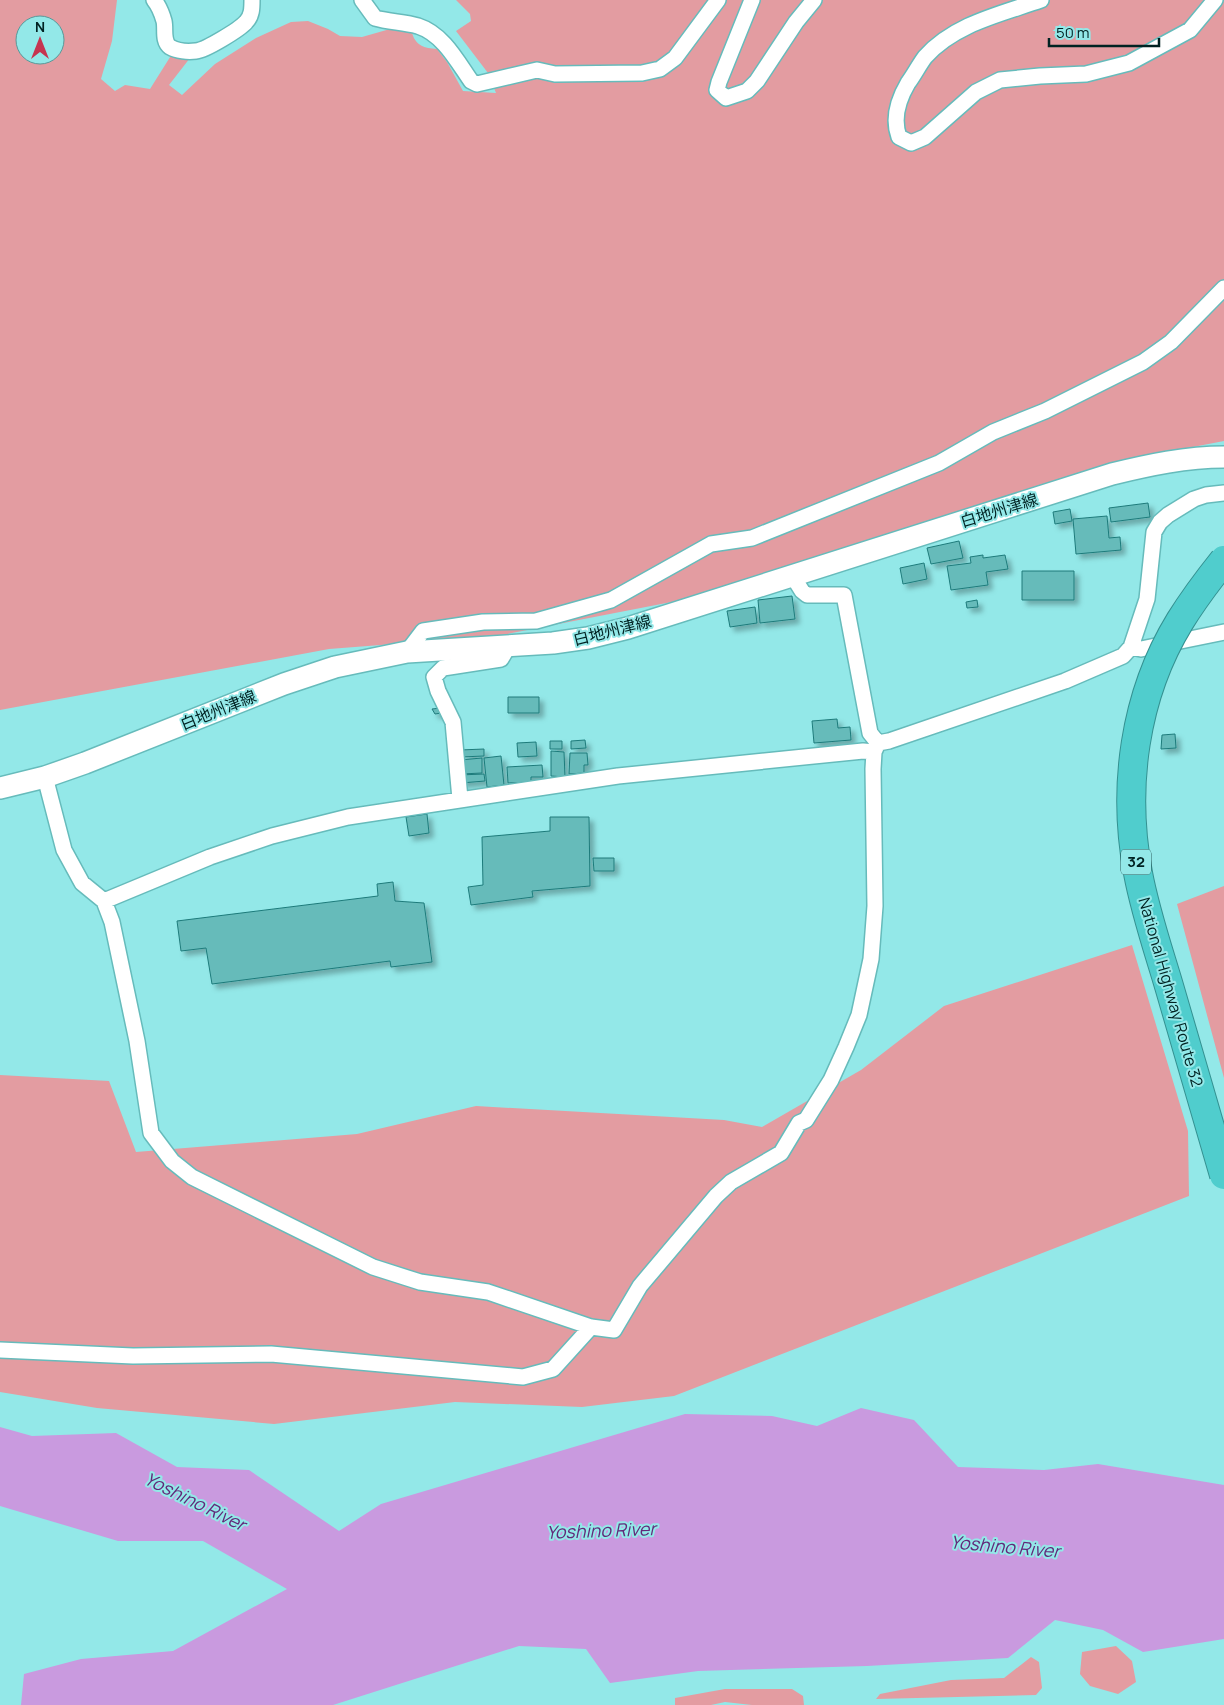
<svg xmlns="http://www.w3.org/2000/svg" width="1224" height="1705" font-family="Manrope,'Noto Sans JP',sans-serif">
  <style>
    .green { fill: #e39ca1; fill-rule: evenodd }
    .water { fill: #c99adf }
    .building { fill: #66bbba; stroke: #1e7b7b; filter: url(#shadow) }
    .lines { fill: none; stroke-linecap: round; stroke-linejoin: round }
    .street-casing { stroke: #6bb; stroke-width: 18 }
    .secondary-casing { stroke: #6bb; stroke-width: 24 }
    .street { stroke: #fff; stroke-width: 15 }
    .secondary { stroke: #fff; stroke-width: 21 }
    .highway-bridge-casing { stroke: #349191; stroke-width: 30; stroke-linecap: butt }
    .highway-bridge { stroke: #50cdcd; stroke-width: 28 }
    .labels { text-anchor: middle; stroke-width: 4; stroke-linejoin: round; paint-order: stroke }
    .shield { fill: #93e8e8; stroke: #2c5d5d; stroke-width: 1 }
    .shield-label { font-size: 15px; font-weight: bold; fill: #022 }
    .street-label { font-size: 16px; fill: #022; stroke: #93e8e8 }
    .water-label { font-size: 18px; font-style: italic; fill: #622979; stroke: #93e8e8 }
  </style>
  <defs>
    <filter id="shadow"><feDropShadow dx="4.5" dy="4.5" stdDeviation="2.5" flood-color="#0004"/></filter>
  </defs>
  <rect width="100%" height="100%" fill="#93e8e8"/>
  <path class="green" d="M0 0H117L112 41 101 79 115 91 125 85 150 89 172 54 190 58 169 85 182 95 215 64 256 38 291 22 308 21 328 29 340 36 362 37 390 29 412 33C416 46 424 48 437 49L447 62 463 91 496 93 488 73 456 31 471 21 470 14 456 0H1224V441L1146 456 687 599 497 636 329 649 0 710ZM25 25H55V55H25Z
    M1224 886V1078L1177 904Z
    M1132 945 1188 1131 1189 1196 674 1396 582 1407 455 1402 274 1424 97 1408 0 1392V1075L109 1081 136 1152 357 1134 476 1106 724 1120 762 1127 861 1070 944 1006Z
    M1116 1646 1132 1661 1136 1682 1118 1694 1090 1686 1080 1674 1082 1652Z
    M1031 1657 1039 1662 1042 1688 1036 1695 876 1699 880 1694 951 1680 1004 1678Z
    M725 1689H792L803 1696 804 1705H752L725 1702 711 1705H675V1698Z"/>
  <path class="water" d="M861 1408 914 1420 958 1467 1044 1470 1098 1464 1224 1485V1639L1143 1652 1103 1630 1055 1620 1008 1658 867 1666 698 1671 610 1683 586 1649 519 1646 333 1705H21L24 1674 81 1659 173 1651 287 1589 203 1541H118L0 1506V1427L32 1436 116 1433 177 1467 249 1470 339 1531 381 1504 685 1414 772 1416 817 1426Z"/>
  <path class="building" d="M1148 503 1150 517 1111 522 1109 508Z
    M1070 509 1072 521 1055 524 1053 512Z
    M1107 516 1109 538 1120 537 1121 550 1076 554 1073 519Z
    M959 541 963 558 931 564 927 548Z
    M983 555V558L1005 555 1008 569 986 572 988 585 951 590 947 566 971 563 970 557Z
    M924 563 927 579 903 584 900 568Z
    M1022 571H1074V600H1022Z
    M792 596 795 619 760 623 758 600Z
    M977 600 978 607 967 608 966 602Z
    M755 607 757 623 730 627 727 611Z
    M508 697H539V713H508Z
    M441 708 442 713 435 714 432 709Z
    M837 719 838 728 850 727 851 740 814 743 812 721Z
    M1175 734 1176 748 1161 749 1162 735Z
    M585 740 586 748 571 749V741Z
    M550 741H562V749H550Z
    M536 742 537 756 518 757 517 743Z
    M484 749V756L461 757 460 750Z
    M551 751 564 752 565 777 551 776Z
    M570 753H587L588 765H584V773L569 774Z
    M501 756 504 785 487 787 484 758Z
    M482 758V773L461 774 460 760Z
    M542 765 543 777H531V782L508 783 507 767Z
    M484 774 485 781 461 783 459 775Z
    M427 814 429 833 409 836 406 817Z
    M550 817H589L590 886 532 891 533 897 471 905 468 887 483 885 482 837 550 831Z
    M593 858H614V871H594Z
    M393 882 395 901 424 903 432 962 391 967 390 961 212 984 206 948 181 951 177 921 378 896 377 884Z"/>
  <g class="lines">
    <defs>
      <path id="street" d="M154 0C159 6 162 14 164 21 166 29 162 41 170 47 177 51 188 52 196 51 206 50 240 29 246 22 252 16 252 8 252 0
        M362 0 375 18C389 22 404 22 418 26 443 34 457 61 471 81L477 84 537 70 555 74 642 73 660 69 675 58 718 0
        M752 0 719 82 717 90 726 98 747 91 757 81 796 22 814 0
        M1041 0C1001 14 954 24 925 57 919 65 914 75 908 83 898 100 892 118 899 137L911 143 925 137 976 92 1000 80 1040 76 1086 74 1129 63 1190 30 1215 0
        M792 575 802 591 807 595H844L870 733 878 743
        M1131 647 1141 649 1224 632
        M407 652 423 631 483 622 536 621 611 600 711 544 752 538 939 463 993 432 1045 411 1143 362 1171 342 1224 288
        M878 743 889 741 1065 681 1123 656 1131 647 1147 599 1154 532 1160 522 1168 515 1194 499 1206 495 1224 493
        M45 777 64 850 82 883 104 901 112 922 137 1041 151 1133 172 1161 192 1177 373 1267 420 1282 488 1292 591 1327 614 1330 640 1286 716 1196 731 1182 781 1153 799 1123 806 1120 831 1080 846 1047 859 1015 871 959 875 906 873 769 874 752 878 743
        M460 799 453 722 438 691 434 677 443 668 501 659 508 647
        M104 901 210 857 272 836 348 817 618 776 863 751 874 752
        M0 1350 133 1356 271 1354 523 1377 553 1369 591 1327"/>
      <path id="secondary" d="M0 788 45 777 85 763 284 684 335 667 407 652 553 643 588 638 628 628 1112 474C1149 465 1186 457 1224 457"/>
    </defs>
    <use href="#street" class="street-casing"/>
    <use href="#secondary" class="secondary-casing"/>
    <use href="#street" class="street"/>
    <use href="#secondary" class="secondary"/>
    <defs>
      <path id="highway-bridge" d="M1224 560C1208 580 1193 600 1180 621 1134 696 1122 788 1138 873 1145 911 1158 949 1169 986 1187 1049 1206 1112 1224 1175"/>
    </defs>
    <use href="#highway-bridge" class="highway-bridge-casing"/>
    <use href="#highway-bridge" class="highway-bridge"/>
  </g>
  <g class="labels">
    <rect class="shield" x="1121" y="849.5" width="30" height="25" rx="4"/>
    <g class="shield-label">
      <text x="1136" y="867">32</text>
    </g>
    <g class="street-label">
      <text transform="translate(999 510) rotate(-17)" y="6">白地州津線</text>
      <text transform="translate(612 630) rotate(-14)" y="6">白地州津線</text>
      <text transform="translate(218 710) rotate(-22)" y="6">白地州津線</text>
      <text transform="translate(1171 992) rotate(74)" y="6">National Highway Route 32</text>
    </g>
    <g class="water-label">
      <text transform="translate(195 1502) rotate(26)" y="6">Yoshino River</text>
      <text transform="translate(601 1531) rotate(-2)" y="6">Yoshino River</text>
      <text transform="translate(1005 1547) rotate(5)" y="6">Yoshino River</text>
    </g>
  </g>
  <g transform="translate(40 40)"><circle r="24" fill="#93e8e8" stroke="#589999"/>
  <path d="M0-4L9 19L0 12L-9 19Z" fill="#c53550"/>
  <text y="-8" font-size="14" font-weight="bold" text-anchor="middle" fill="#002222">N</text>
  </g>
  <path d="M1049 38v8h110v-8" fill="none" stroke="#002222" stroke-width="2.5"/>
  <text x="1056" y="38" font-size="15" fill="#002222" stroke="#93e8e8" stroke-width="4" paint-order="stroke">50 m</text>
</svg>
